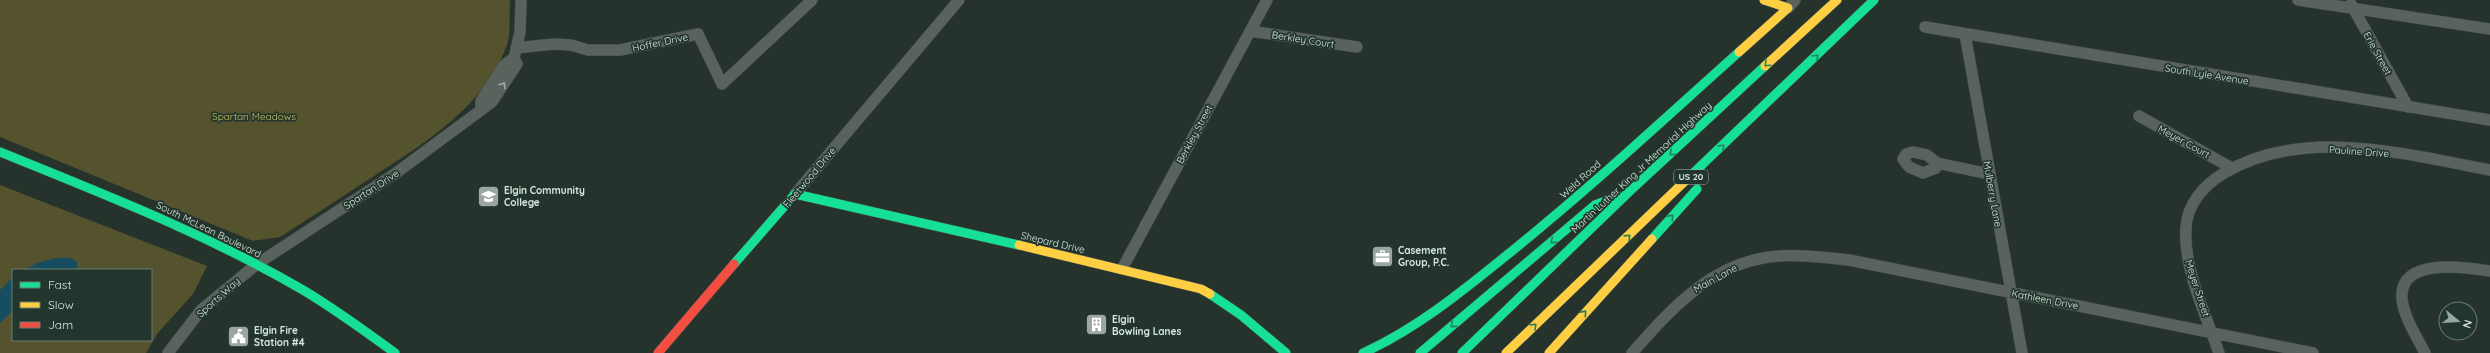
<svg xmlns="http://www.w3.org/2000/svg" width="2490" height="353" font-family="Quicksand,sans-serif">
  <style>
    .green { fill: #54532e; fill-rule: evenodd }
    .water { fill: #164e5f }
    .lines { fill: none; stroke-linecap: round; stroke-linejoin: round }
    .street-casing { stroke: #444f49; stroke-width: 12 }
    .fast-casing { stroke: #444f49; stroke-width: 10 }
    .slow-casing { stroke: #444f49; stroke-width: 10 }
    .jam-casing { stroke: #444f49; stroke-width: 10 }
    .street { stroke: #59625d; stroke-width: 11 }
    .fast { stroke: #16e098; stroke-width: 9 }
    .slow { stroke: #ffcf43; stroke-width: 9 }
    .jam { stroke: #f24e42; stroke-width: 9 }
    .oneway { stroke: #1d825d }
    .oneway2 { stroke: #9faba4 }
    .labels { text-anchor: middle; stroke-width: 3.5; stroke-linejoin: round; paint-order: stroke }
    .shield { fill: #22362d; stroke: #a2b1aa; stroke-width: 1 }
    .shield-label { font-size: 9px; font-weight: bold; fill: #d9e6df }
    .street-label { font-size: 10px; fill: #d9e6df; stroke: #22362d }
    .park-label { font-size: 10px; fill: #c9c267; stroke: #22362d }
    .poi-label { font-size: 10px; font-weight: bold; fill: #d9e6df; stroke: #22362d; text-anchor: start }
  </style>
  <rect width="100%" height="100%" fill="#26322c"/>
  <path class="green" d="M0 0H510C509 14 511 32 507 45 484 107 426 142 374 176 342 197 311 217 280 237L253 241 0 137Z
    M0 185 207 266 193 294 157 334 146 353H0ZM13 270H151V340H13Z"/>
  <path class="water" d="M55 258H71L77 262V268L75 270H24L37 263Z
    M13 277V311L0 323V290Z"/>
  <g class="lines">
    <defs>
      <path id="street" d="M2298 0 2490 29
        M2351 4 2408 107
        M1788 8 1795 0
        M1925 27 2490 120
        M1250 31 1357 47
        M1965 34 2022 353
        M516 48 554 44 571 45 588 50H620L698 34 722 84 812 0
        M481 108V101L504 65 514 58
        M2139 116 2230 167
        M1913 152 1927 155 1937 163 1936 168 1923 173 1909 167 1903 159 1906 154Z
        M1937 163 1989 174
        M795 194 959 0
        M1122 269 1267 0
        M168 353 201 310 257 264 396 173 492 102 517 64 514 58 520 32 521 0
        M1632 353C1672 308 1714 260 1779 256 1802 254 1826 258 1849 260L2313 353
        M2219 353C2206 315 2183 268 2186 228 2187 204 2204 185 2224 173 2304 126 2404 154 2490 170
        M2425 353C2417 337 2404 318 2402 299 2398 257 2464 267 2490 271"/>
      <path id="fast" d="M0 152C103 194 207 234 303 290 335 309 365 331 395 353
        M1684 182 1874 0
        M1652 239 1697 189
        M734 264 795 194 1019 245
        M1210 294 1241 315 1286 353
        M1363 353C1418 328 1465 289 1512 251 1590 188 1664 119 1739 52
        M1420 353 1595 205 1618 196
        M1462 353 1631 190 1765 66"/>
      <path id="slow" d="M1764 0 1788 8
        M1739 52 1788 8
        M1765 66 1837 0
        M1019 245 1201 289 1210 294
        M1506 353 1684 182
        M1549 353 1652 239"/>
      <path id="jam" d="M658 353 734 264"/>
    </defs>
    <use href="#street" class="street-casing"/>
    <use href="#fast" class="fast-casing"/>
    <use href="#slow" class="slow-casing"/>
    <use href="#jam" class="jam-casing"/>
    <use href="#street" class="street"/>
    <use href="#fast" class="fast"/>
    <use href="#slow" class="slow"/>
    <use href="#jam" class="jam"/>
  </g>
  <defs><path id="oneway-chevron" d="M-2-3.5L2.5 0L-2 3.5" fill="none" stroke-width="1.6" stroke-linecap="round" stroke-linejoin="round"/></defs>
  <g class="oneway">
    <use href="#oneway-chevron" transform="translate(1816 57) rotate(-44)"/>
    <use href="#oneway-chevron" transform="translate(1767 64) rotate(137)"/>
    <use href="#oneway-chevron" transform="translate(1722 147) rotate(-44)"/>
    <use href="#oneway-chevron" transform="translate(1672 153) rotate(137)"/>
    <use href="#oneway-chevron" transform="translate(1671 217) rotate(-48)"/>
    <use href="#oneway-chevron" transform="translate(1628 237) rotate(-44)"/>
    <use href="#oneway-chevron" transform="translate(1553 241) rotate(140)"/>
    <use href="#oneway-chevron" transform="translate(1584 313) rotate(-48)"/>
    <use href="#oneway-chevron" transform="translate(1453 325) rotate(140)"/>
    <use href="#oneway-chevron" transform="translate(1534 326) rotate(-44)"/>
  </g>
  <use class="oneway2" href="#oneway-chevron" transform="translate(503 85) rotate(-57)"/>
  <defs>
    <symbol id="university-square" viewBox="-11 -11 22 22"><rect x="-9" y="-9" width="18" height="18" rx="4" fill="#9aa7a0" stroke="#22362d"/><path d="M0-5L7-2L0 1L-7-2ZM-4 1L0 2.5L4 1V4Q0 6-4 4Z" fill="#fff"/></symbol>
    <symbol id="office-square" viewBox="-11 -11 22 22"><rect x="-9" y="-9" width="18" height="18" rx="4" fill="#9aa7a0" stroke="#22362d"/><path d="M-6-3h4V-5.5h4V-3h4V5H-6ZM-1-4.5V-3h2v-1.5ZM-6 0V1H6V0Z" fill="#fff"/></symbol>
    <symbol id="building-square" viewBox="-11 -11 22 22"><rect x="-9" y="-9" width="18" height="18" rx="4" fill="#9aa7a0" stroke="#22362d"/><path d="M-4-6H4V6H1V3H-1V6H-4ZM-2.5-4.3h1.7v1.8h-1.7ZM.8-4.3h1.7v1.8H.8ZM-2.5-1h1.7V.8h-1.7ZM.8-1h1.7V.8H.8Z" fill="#fff"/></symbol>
    <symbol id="civic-square" viewBox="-11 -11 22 22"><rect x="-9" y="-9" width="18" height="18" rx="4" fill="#9aa7a0" stroke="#22362d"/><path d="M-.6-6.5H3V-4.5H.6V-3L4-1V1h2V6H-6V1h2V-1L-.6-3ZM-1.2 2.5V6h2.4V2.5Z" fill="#fff"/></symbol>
  </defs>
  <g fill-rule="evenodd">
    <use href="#university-square" x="476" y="184" width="25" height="25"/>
    <use href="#office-square" x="1370" y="244" width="25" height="25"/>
    <use href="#building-square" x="1084" y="312" width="25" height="25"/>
    <use href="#civic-square" x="226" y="324" width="25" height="25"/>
  </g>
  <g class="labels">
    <rect class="shield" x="1674" y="170" width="34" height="14" rx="3"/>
    <g class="shield-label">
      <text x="1691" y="180">US 20</text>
    </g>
    <g class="street-label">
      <text transform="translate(1303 39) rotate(9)" y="4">Berkley Court</text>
      <text transform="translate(660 42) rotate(-12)" y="4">Hoffer Drive</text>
      <text transform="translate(2378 53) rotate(61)" y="4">Erie Street</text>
      <text transform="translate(2207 74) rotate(9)" y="4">South Lyle Avenue</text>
      <text transform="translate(1194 134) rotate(-62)" y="4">Berkley Street</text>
      <text transform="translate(2184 141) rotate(29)" y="4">Meyer Court</text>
      <text transform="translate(2359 151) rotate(4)" y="4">Pauline Drive</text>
      <text transform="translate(1641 167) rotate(-43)" y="4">Martin Luther King Jr Memorial Highway</text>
      <text transform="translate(809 177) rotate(-50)" y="4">Fleetwood Drive</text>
      <text transform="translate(1580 179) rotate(-42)" y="4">Weld Road</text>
      <text transform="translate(371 189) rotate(-33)" y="4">Spartan Drive</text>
      <text transform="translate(1993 194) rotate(80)" y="4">Mulberry Lane</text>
      <text transform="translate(209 229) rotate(26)" y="4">South McLean Boulevard</text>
      <text transform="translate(1053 242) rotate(13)" y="4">Shepard Drive</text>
      <text transform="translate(1715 278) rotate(-29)" y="4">Main Lane</text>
      <text transform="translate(2198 288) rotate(72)" y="4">Meyer Street</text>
      <text transform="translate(218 297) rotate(-42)" y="4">Sports Way</text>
      <text transform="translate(2045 299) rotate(11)" y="4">Kathleen Drive</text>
    </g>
    <g class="park-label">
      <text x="254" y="120">Spartan Meadows</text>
    </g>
    <g class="poi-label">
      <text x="504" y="194">Elgin Community<tspan x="504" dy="12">College</tspan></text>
      <text x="1398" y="254">Casement<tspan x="1398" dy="12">Group, P.C.</tspan></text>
      <text x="1112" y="323">Elgin<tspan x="1112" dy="12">Bowling Lanes</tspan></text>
      <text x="254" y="334">Elgin Fire<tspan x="254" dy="12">Station #4</tspan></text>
    </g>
  </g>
  <rect x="12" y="269" width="140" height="72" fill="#22362d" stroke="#6b7c74"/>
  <rect x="20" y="282" width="20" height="6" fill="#16e098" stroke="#6b7c74"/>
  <text x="48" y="289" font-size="12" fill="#d9e6df">Fast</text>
  <rect x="20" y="302" width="20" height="6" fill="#ffcf43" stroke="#6b7c74"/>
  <text x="48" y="309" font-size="12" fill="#d9e6df">Slow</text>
  <rect x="20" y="322" width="20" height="6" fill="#f24e42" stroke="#6b7c74"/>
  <text x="48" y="329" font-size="12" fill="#d9e6df">Jam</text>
  <g transform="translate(2458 321) rotate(108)"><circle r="19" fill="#22362d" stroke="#6b7c74"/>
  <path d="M0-3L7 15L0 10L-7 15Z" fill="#9aa7a0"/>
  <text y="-6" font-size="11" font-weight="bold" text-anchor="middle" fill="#d9e6df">N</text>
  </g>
</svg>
